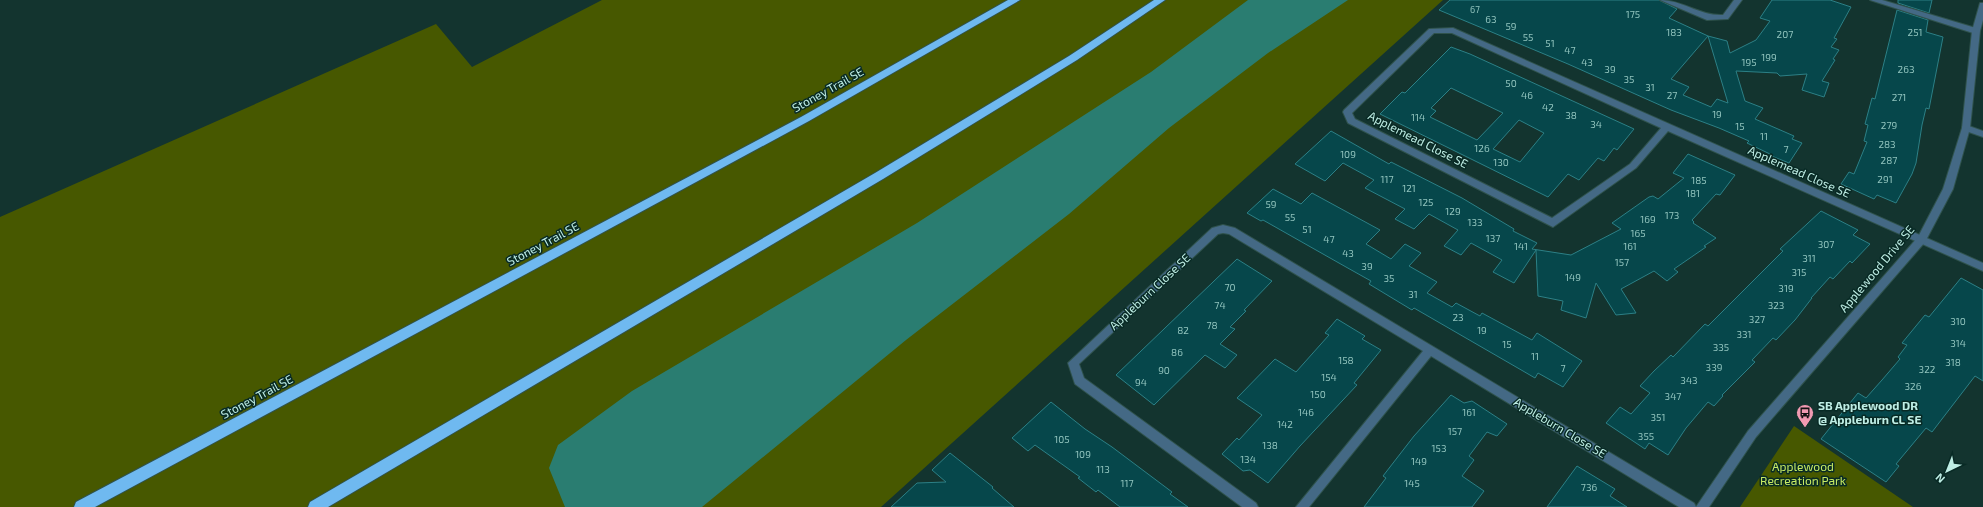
<svg xmlns="http://www.w3.org/2000/svg" width="1983" height="507" font-family="'Exo 2',sans-serif">
  <style>
    .green { fill: #475800 }
    .water { fill: #2a7d71 }
    .building { fill: #06474b; stroke: #2c8086; fill-rule: evenodd }
    .lines { fill: none; stroke-linecap: round; stroke-linejoin: round }
    .minor-casing { stroke: #2f524c; stroke-width: 2 }
    .tertiary-casing { stroke: #2f524c; stroke-width: 2 }
    .motorway-casing { stroke: #2f524c; stroke-width: 2 }
    .minor { fill: #446985; fill-rule: evenodd }
    .tertiary { fill: #446985; fill-rule: evenodd }
    .motorway { fill: #6fb9f0; fill-rule: evenodd }
    .labels { text-anchor: middle; stroke-width: 3; stroke-linejoin: round; paint-order: stroke }
    .far-number-label { font-size: 9px; fill: #91c4be }
    .number-label { font-size: 10px; fill: #91c4be }
    .street-label { font-size: 12px; fill: #bfeee5; stroke: #082a25 }
    .poi-label { font-size: 12px; font-weight: bold; fill: #bfeee5; stroke: #082a25; text-anchor: start }
    .park-label { font-size: 12px; fill: #c8eb64; stroke: #082a25 }
  </style>
  <rect width="100%" height="100%" fill="#13342f"/>
  <path class="green" d="M602 0H1443L881 507H0V217L436 24 472 67Z
    M1794 426 1913 507H1914H1740Z"/>
  <path class="water" d="M1248 0H1348L1268 53 1169 128 1069 214 906 340 702 507H565L549 468 558 445 632 391 917 223 1151 72Z"/>
  <path class="building" d="M1450 0H1659L1677 9 1669 18 1708 36 1671 79 1689 87 1683 95 1711 107 1717 99 1728 103 1708 36 1727 41 1730 53 1756 40 1770 21 1760 18 1772 0H1830L1851 7 1834 38 1837 39 1831 47 1839 50 1833 59 1835 60 1822 81 1829 83 1824 97 1802 90 1807 74 1780 76 1777 73 1736 71 1745 101 1763 108 1755 119 1794 136 1792 139 1802 143 1789 163 1769 155 1770 154 1747 143 1749 141 1719 128 1671 110 1568 64 1439 10Z
    M1898 0H1932L1929 13 1898 3Z
    M1897 10 1928 20 1926 32 1943 37 1929 109 1926 108 1922 125 1916 163 1912 174 1896 203 1877 195 1874 199 1841 184 1849 172 1854 174 1867 142 1864 141 1868 125 1865 124 1872 98 1875 99Z
    M1451 47 1470 54 1634 129 1617 150 1614 148 1604 161 1598 158 1579 180 1568 174 1548 197 1380 114 1402 92 1405 93ZM1451 88 1503 113 1477 140 1430 117 1436 111 1431 108ZM1519 120 1544 133 1520 162 1493 149Z
    M1331 131 1389 164 1391 162 1462 198 1514 229 1513 231 1537 243 1532 249 1571 255 1621 229 1612 223 1649 197 1653 196 1658 199 1684 178 1673 173 1688 154 1735 175 1720 195 1716 194 1692 220 1694 222 1693 223 1716 238 1704 246 1706 247 1674 269 1678 272 1667 281 1654 271 1621 289 1636 313 1616 315 1596 283 1586 318 1561 310 1563 301 1538 296 1536 250 1514 283 1493 272 1502 260 1471 243 1461 255 1444 246 1458 230 1429 214 1414 229 1395 219 1405 209 1365 188 1374 180 1343 163 1325 181 1295 164Z
    M1273 189 1301 204 1312 193 1380 230 1366 244 1391 259 1405 244 1421 253 1409 266 1437 282 1427 293 1452 307 1456 303 1480 316 1482 313 1532 340 1537 333 1582 361 1563 387 1538 373 1535 378 1523 371 1414 308 1412 310 1369 284 1371 281 1346 267 1263 220 1261 221 1247 213Z
    M1821 211 1858 230 1853 235 1870 244 1852 263 1850 261 1833 279 1830 277 1811 298H1812L1795 320 1776 340 1773 338 1752 360 1755 362 1722 395 1723 396 1714 406 1708 402 1686 428 1668 455 1649 443 1645 449 1606 423 1620 407 1631 414 1650 393 1640 386 1654 371 1671 355 1673 357 1705 324 1708 326 1783 251 1780 249Z
    M1237 259 1272 281 1244 310 1246 311 1230 327 1235 329 1220 344 1237 355 1225 368 1205 355 1154 405 1116 375Z
    M1961 278 1983 290V381L1975 376 1932 432 1926 428 1896 464 1899 466 1886 482 1821 439 1858 393 1866 398 1882 380 1900 359 1898 357 1907 345 1902 343 1925 315 1929 317Z
    M1337 319 1365 336 1362 339 1381 350 1354 383 1357 385 1300 446 1268 483 1250 470 1243 471 1222 454 1237 438 1239 440 1262 415 1237 398 1275 359 1296 372 1329 335 1325 333Z
    M1451 395 1464 403 1472 401 1507 424 1497 436 1487 432 1469 456 1474 460 1462 476 1484 491 1472 507H1364L1386 478 1383 476 1414 436Z
    M1051 402 1085 429 1112 447 1172 492 1170 494 1188 507H1120L1098 490 1096 492 1078 478 1080 477 1035 445 1028 451 1012 438Z
    M950 453 993 487 992 488 1014 507H891L917 483 946 482 932 470Z
    M1577 466 1615 489 1610 496 1627 507H1547Z"/>
  <g class="lines">
    <defs>
      <path id="minor" d="M1660 0C1682 0 1700 16 1723 15L1734 0H1742L1728 19 1707 20Z
        M1870 0H1882L1979 29 1980 31 1976 33H1973Z
        M1453 28 1983 263V271L1668 131 1636 168 1553 227 1348 123 1343 112 1344 110 1429 29ZM1434 33H1452L1661 128 1630 164 1552 218 1355 119 1352 113Z
        M1966 125 1983 131V137L1963 130 1962 128 1963 126Z
        M1223 225 1235 228 1694 503 1696 507H1679L1431 356 1309 507H1296L1423 351 1229 234 1223 233 1218 234 1079 364 1084 378 1256 503 1258 507H1242L1075 384 1068 363 1212 228Z"/>
      <path id="tertiary" d="M1980 3H1983V20L1980 31 1970 128 1953 189 1925 242 1756 437 1709 507H1696L1748 431 1918 237 1943 189 1962 128 1972 31Z"/>
      <path id="motorway" d="M1008 0H1020L809 121 95 507H74L76 502 801 117Z
        M1154 0H1165L1077 60 883 179 328 507H308L310 502 875 173 1069 56Z"/>
    </defs>
    <use href="#minor" class="minor-casing"/>
    <use href="#tertiary" class="tertiary-casing"/>
    <use href="#motorway" class="motorway-casing"/>
    <use href="#minor" class="minor"/>
    <use href="#tertiary" class="tertiary"/>
    <use href="#motorway" class="motorway"/>
  </g>
  <defs>
    <symbol id="bus-pin" viewBox="-11 -11 22 30"><path d="M0 17L-7.5 6A9.5 9.5 0 1 1 7.5 6Z" fill="#f19ab2" stroke="#082a25"/><path d="M-5-6H5V4H4V6H2V4H-2V6H-4V4H-5ZM-3.5-4V0h7V-4ZM-3.5 1.2v1.5H-2V1.2ZM2 1.2v1.5H3.5V1.2Z" fill="#111"/></symbol>
  </defs>
  <g fill-rule="evenodd">
    <use href="#bus-pin" x="1795" y="403" width="20" height="27"/>
  </g>
  <g class="labels">
    <g class="far-number-label">
      <text x="1475" y="13">67</text>
    </g>
    <g class="number-label">
      <text x="1633" y="18">175</text>
      <text x="1491" y="23">63</text>
      <text x="1511" y="30">59</text>
      <text x="1674" y="36">183</text>
      <text x="1915" y="36">251</text>
      <text x="1785" y="38">207</text>
      <text x="1528" y="41">55</text>
      <text x="1550" y="47">51</text>
      <text x="1570" y="54">47</text>
      <text x="1769" y="61">199</text>
      <text x="1587" y="66">43</text>
      <text x="1749" y="66">195</text>
      <text x="1610" y="73">39</text>
      <text x="1906" y="73">263</text>
      <text x="1629" y="83">35</text>
      <text x="1511" y="87">50</text>
      <text x="1650" y="91">31</text>
      <text x="1527" y="99">46</text>
      <text x="1672" y="99">27</text>
      <text x="1899" y="101">271</text>
      <text x="1548" y="111">42</text>
      <text x="1717" y="118">19</text>
      <text x="1571" y="119">38</text>
      <text x="1418" y="121">114</text>
      <text x="1596" y="128">34</text>
      <text x="1889" y="129">279</text>
      <text x="1740" y="130">15</text>
      <text x="1764" y="140">11</text>
      <text x="1887" y="148">283</text>
      <text x="1482" y="152">126</text>
      <text x="1786" y="153">7</text>
      <text x="1348" y="158">109</text>
      <text x="1889" y="164">287</text>
      <text x="1501" y="166">130</text>
      <text x="1387" y="183">117</text>
      <text x="1885" y="183">291</text>
      <text x="1699" y="184">185</text>
      <text x="1409" y="192">121</text>
      <text x="1693" y="197">181</text>
      <text x="1426" y="206">125</text>
      <text x="1271" y="208">59</text>
      <text x="1453" y="215">129</text>
      <text x="1672" y="219">173</text>
      <text x="1290" y="221">55</text>
      <text x="1648" y="223">169</text>
      <text x="1475" y="226">133</text>
      <text x="1307" y="233">51</text>
      <text x="1638" y="237">165</text>
      <text x="1493" y="242">137</text>
      <text x="1329" y="243">47</text>
      <text x="1826" y="248">307</text>
      <text x="1521" y="250">141</text>
      <text x="1630" y="250">161</text>
      <text x="1348" y="257">43</text>
      <text x="1809" y="262">311</text>
      <text x="1622" y="266">157</text>
      <text x="1367" y="270">39</text>
      <text x="1799" y="276">315</text>
      <text x="1573" y="281">149</text>
      <text x="1389" y="282">35</text>
      <text x="1230" y="291">70</text>
      <text x="1786" y="292">319</text>
      <text x="1413" y="298">31</text>
      <text x="1220" y="309">74</text>
      <text x="1776" y="309">323</text>
      <text x="1458" y="321">23</text>
      <text x="1757" y="323">327</text>
      <text x="1958" y="325">310</text>
      <text x="1212" y="329">78</text>
      <text x="1183" y="334">82</text>
      <text x="1482" y="334">19</text>
      <text x="1744" y="338">331</text>
      <text x="1958" y="347">314</text>
      <text x="1507" y="348">15</text>
      <text x="1721" y="351">335</text>
      <text x="1177" y="356">86</text>
      <text x="1535" y="360">11</text>
      <text x="1346" y="364">158</text>
      <text x="1953" y="366">318</text>
      <text x="1714" y="371">339</text>
      <text x="1563" y="372">7</text>
      <text x="1927" y="373">322</text>
      <text x="1164" y="374">90</text>
      <text x="1329" y="381">154</text>
      <text x="1689" y="384">343</text>
      <text x="1141" y="386">94</text>
      <text x="1913" y="390">326</text>
      <text x="1318" y="398">150</text>
      <text x="1673" y="400">347</text>
      <text x="1306" y="416">146</text>
      <text x="1469" y="416">161</text>
      <text x="1658" y="421">351</text>
      <text x="1285" y="428">142</text>
      <text x="1455" y="435">157</text>
      <text x="1646" y="440">355</text>
      <text x="1062" y="443">105</text>
      <text x="1270" y="449">138</text>
      <text x="1439" y="452">153</text>
      <text x="1083" y="458">109</text>
      <text x="1248" y="463">134</text>
      <text x="1419" y="465">149</text>
      <text x="1103" y="473">113</text>
      <text x="1127" y="487">117</text>
      <text x="1412" y="487">145</text>
      <text x="1589" y="491">736</text>
    </g>
    <g class="street-label">
      <text transform="translate(828 90) rotate(-29)" y="4">Stoney Trail SE</text>
      <text transform="translate(1418 140) rotate(27)" y="4">Applemead Close SE</text>
      <text transform="translate(1799 172) rotate(24)" y="4">Applemead Close SE</text>
      <text transform="translate(543 244) rotate(-28)" y="4">Stoney Trail SE</text>
      <text transform="translate(1877 269) rotate(-50)" y="4">Applewood Drive SE</text>
      <text transform="translate(1150 292) rotate(-43)" y="4">Appleburn Close SE</text>
      <text transform="translate(257 397) rotate(-28)" y="4">Stoney Trail SE</text>
      <text transform="translate(1560 428) rotate(31)" y="4">Appleburn Close SE</text>
    </g>
    <g class="poi-label">
      <text x="1818" y="410">SB Applewood DR<tspan x="1818" dy="14">@ Appleburn CL SE</tspan></text>
    </g>
    <g class="park-label">
      <text x="1803" y="471">Applewood<tspan x="1803" dy="14">Recreation Park</tspan></text>
    </g>
  </g>
  <g transform="translate(1947 471) rotate(223)" stroke="#082a25" stroke-width="3" paint-order="stroke">
  <path d="M0-3L7 15L0 10L-7 15Z" fill="#bfeee5"/>
  <text y="-6" font-size="11" font-weight="bold" text-anchor="middle" fill="#bfeee5">N</text>
  </g>
</svg>
